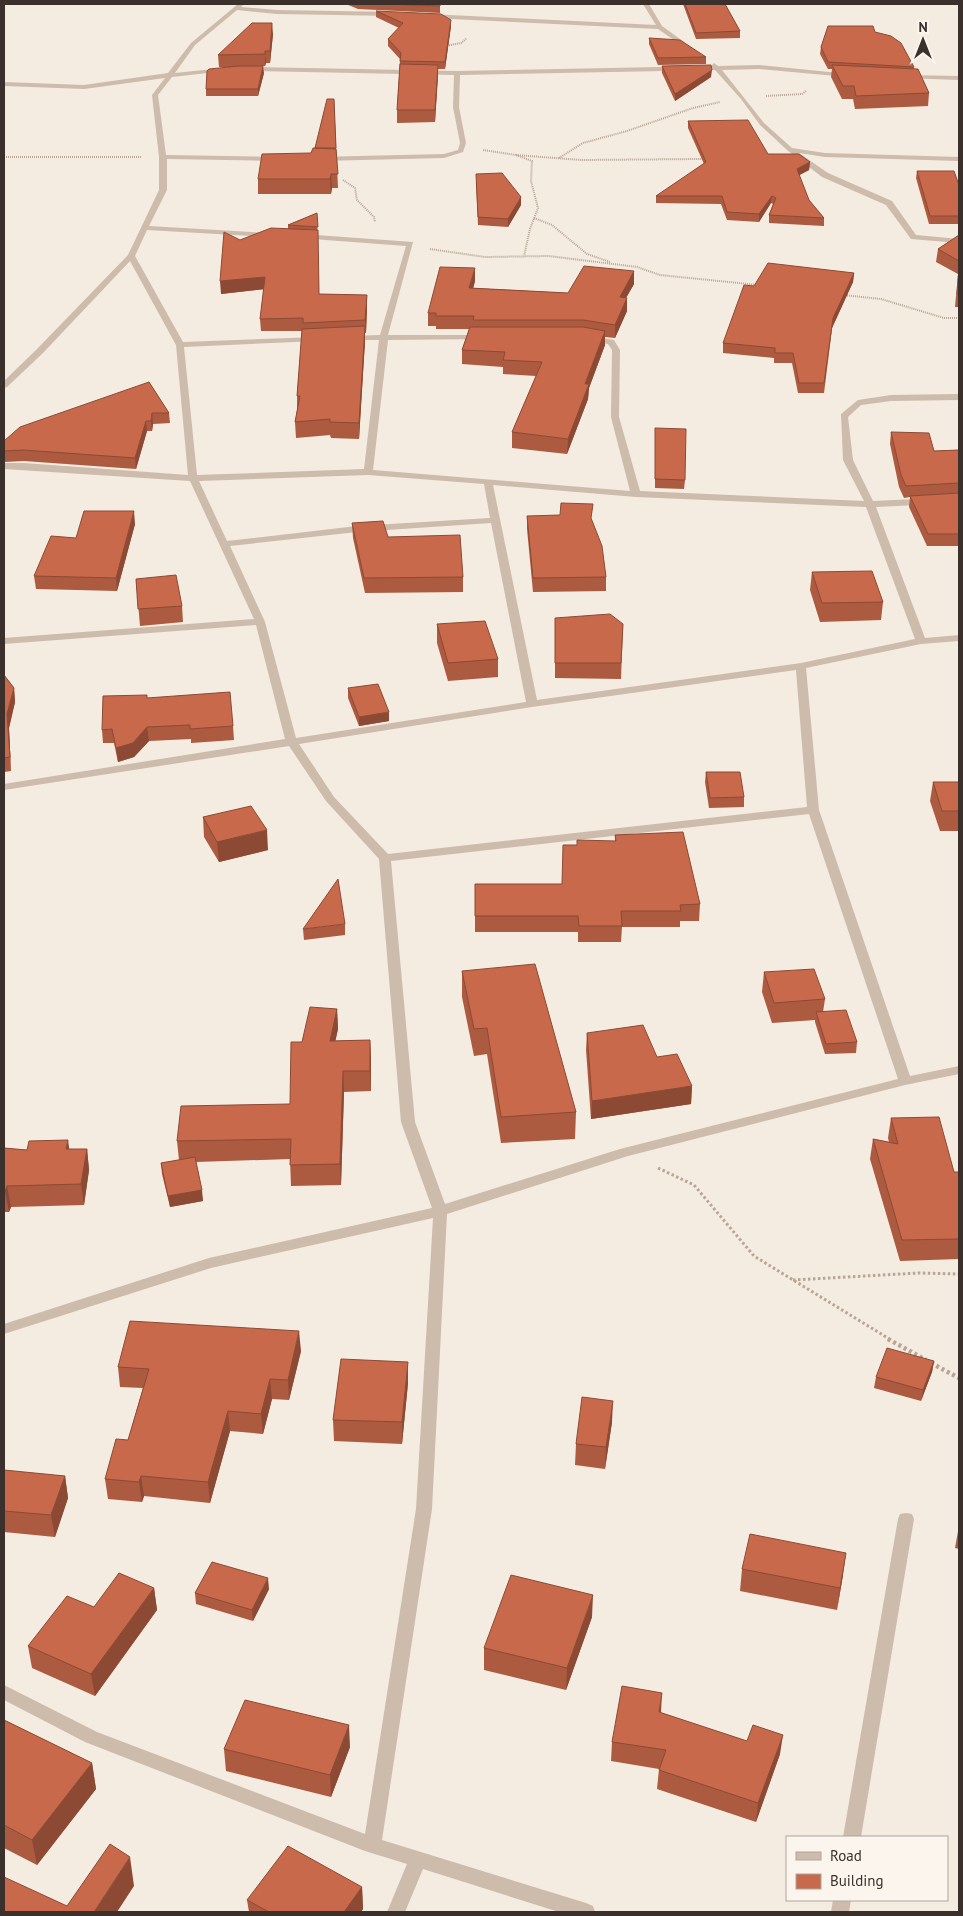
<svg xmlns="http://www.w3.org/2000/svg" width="963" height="1916" font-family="'PT Sans',sans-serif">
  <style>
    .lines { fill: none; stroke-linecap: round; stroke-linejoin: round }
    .path-far2 { stroke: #b9a596; stroke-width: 2; stroke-dasharray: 1 1; stroke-linecap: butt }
    .path-far1 { stroke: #b9a596; stroke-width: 3; stroke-dasharray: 2.5 2.5; stroke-linecap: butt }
    .path { stroke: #b9a596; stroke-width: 4.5; stroke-dasharray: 3 3; stroke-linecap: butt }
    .minor { fill: #cdbbac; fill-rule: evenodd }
    .wall { fill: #ac5a40 }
    .shaded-wall { fill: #8c4a34 }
    .building { fill: #c8694b; stroke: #8c4a34 }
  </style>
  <rect width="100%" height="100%" fill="#f4ebe1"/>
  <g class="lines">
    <path class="path-far2" d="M445 46 461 43 467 38
      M766 96 802 94 806 91
      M483 150 516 155 532 161 531 181 538 208 530 229 524 256
      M516 155 581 160 703 159
      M4 157H141
      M559 158 583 143 627 131 693 108 720 102
      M343 180 355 188 357 200 374 217 375 222
      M534 218 552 225 587 254 610 262
      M430 249 485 257 549 256 637 267 660 275 758 285
      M843 295 881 299 944 318H959"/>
    <path class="path-far1" d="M658 1168 694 1185 754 1256 891 1340
      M793 1280 919 1273 959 1274"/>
    <path class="path" d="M888 1339 926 1360
      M931 1363 959 1378"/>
    <path class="minor" d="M238 4H244L241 7 277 10 393 12 396 14 393 16 277 14 237 10 195 45 175 73 223 68 225 69V71L172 77 158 95 166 155 278 157 282 159 278 161 167 159V190L149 226 267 233 271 235 267 237 147 230 135 256 183 342 318 337 322 339 318 341 184 347 197 475 364 469 379 340H350L346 338 350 336 380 335 406 246 299 238V234H302L413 242 388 335H483L487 337 483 339 388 340 373 470 630 491 611 417 612 350 608 344 587 340 586 338 590 336 614 340 620 350 619 417 640 491 864 501 843 460 841 414 858 400 891 395 959 394V400L891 401 861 405 848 417 853 460 873 501 959 497V503L876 507 925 638 959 635V641L921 644 806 668 819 810 910 1076 959 1066V1074L905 1085 628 1156 447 1214 432 1509 382 1840 586 1903 593 1906 595 1912H559L423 1869 405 1912H387L407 1864 365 1851 85 1742 4 1700V1685L97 1732 365 1834 416 1509 433 1218 211 1268 4 1334V1324L209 1258 432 1208 401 1122 379 859 326 801 289 746 4 790V784L285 739 256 625 4 644V638L254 619 190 481 4 469V463H24L188 475 176 345 130 261 43 353 7 387 4 388V381L37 349 128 255 159 190V157L152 95 165 78 84 89 4 86V82L84 85 168 73 191 43ZM368 475 484 484 490 518 357 526 227 541 199 481ZM493 485 636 497 866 507 915 639 801 663 537 700ZM491 523 526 702 296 738 265 622 230 546 357 532ZM796 670 807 807 388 854 334 797 299 744 532 707ZM809 814 898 1079 620 1149 445 1204 415 1122 391 861Z
      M643 4H649L662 26 691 47V49H687L658 29 430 18 427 16 430 14 656 25Z
      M714 63 718 66 759 65 849 74V76L847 77 759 69 722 70 764 123 792 148 825 153 959 157V161L825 157 799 153 828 173 892 201 916 235 959 239V243L911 239 886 205 822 177 787 150 760 125 741 99 715 70 460 75 459 107 466 143 463 152 444 158 320 161 316 159 317 157 444 154 458 150 460 143 453 107 454 75 248 71 245 69 248 67 457 71 711 66Z
      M905 75 959 76V80L903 78 902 77Z
      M906 1513 912 1514 914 1519 861 1837H843L898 1519 900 1514Z
      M833 1900H851L849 1912H831Z"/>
  </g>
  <path class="wall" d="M346 4H440V13L358 9Z
    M516 4H534L516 5Z
    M683 4H725L740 31V38L696 39Z
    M376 11 451 26 445 69H438L435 122 397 123V110L400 59 388 46V39L399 28 376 17Z
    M875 32 914 67V69L929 93 928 106 855 109 853 99H842L831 77 832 69H828L820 54 821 47Z
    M273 34 270 63H266L265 66H247L264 73 258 96H206V89L232 67H219L218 55Z
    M649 38 706 57V64L658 65 649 44Z
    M662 66 711 77 675 101 662 73Z
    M334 99 338 188H332L331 194H258V179L311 153 315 148Z
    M688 121 768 154 810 162 809 170 799 175 809 200 824 218V226L769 223V215L773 204 771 203 759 222 727 220 721 204 656 203V196L704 164 688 128Z
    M917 171 959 185V224H929L916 178Z
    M476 181 521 205 508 227 478 225Z
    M317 213 319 294 367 295V308L366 333H365V341L359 439 331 438 330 435 296 438 295 422 297 410V396L302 331H261L260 319 264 289 221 294 240 240 288 229V225Z
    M959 235V307H955L958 274 936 262 938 249Z
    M634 271V284L626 298 627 311 615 338 605 337V345L589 388 588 399 567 454 512 448V432L536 376 503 374V367L462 364V350L469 329H436V326H428V313L475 281 473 288 568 293Z
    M854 273 853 282 832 328 824 393H798L792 363H774V358L723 353V343L754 286Z
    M149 382 169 413 170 423 153 424 152 431H147L136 469 24 461 4 462V441Z
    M655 428 685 480 684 489 655 488Z
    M891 432 934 451 959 450V546H927L909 507 910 497 904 498 899 487 890 444Z
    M527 516 592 521 606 577V591L533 592 527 529Z
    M352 523 463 577V592L365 593 353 538Z
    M135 524 117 591 36 589 34 576 76 538Z
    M812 572 883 602 881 620 820 622 810 590Z
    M136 579 182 606 183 622 140 626Z
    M555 618 623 624 621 679 555 678Z
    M437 624 498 659V677L448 681 437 643Z
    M4 675 14 688 15 702 9 728 11 771 4 772Z
    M348 688 389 721 359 726 348 698Z
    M147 698 233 726 234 740 191 743V739L149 741 134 757 118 762 114 743H103L102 730Z
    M706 772 744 797V807L709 808 705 782Z
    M933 782H959V831H940L930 801Z
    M203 817 268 850 219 862 204 837Z
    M615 835 700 904 699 921H680V927H622L621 942H578V932H475V884H562L577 845 615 841Z
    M345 924V935L304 940 303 929Z
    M462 971 576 1112 575 1139 501 1143 487 1054 474 1056 462 997Z
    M764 972 825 999 823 1012 857 1042 856 1053 825 1054 815 1022V1020L772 1023 762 992Z
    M337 1009 338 1029 335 1041 370 1040 371 1060V1091L344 1092 341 1185 291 1186 290 1159 196 1162 203 1201 170 1207 162 1174 161 1163 179 1160 177 1141 290 1104 302 1042Z
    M587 1033 657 1057 692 1086 691 1104 591 1119 586 1050Z
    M891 1118 954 1172H959V1259L900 1261 870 1159 873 1139 889 1142 888 1138Z
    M4 1148 27 1150 87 1149 89 1170 84 1205 11 1207 9 1212H4Z
    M301 1351 289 1400 272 1399 263 1434 230 1431 210 1503 144 1496 142 1502 108 1499 105 1479 128 1440 143 1388 120 1387 118 1367Z
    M934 1361 932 1372 921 1401 874 1388 876 1377Z
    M408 1383 402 1444 334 1441 333 1420Z
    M612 1422 605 1469 575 1465 576 1444Z
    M4 1471 65 1476 68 1498 55 1537 4 1532Z
    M959 1526V1549L955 1548Z
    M742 1569 843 1575 837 1610 740 1591Z
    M154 1588 157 1610 95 1696 32 1668 28 1646 94 1607Z
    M269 1589 253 1621 196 1604 195 1593Z
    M592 1617 566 1690 484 1670V1648Z
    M661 1713 780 1754 756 1822 657 1789 659 1769 611 1761 612 1742Z
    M4 1720 92 1763 96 1789 37 1865 4 1848Z
    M350 1747 331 1797 226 1771 224 1749Z
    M362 1887 363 1909 361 1912H249L247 1900Z"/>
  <path class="shaded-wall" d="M451 20V26L445 69V62Z
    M272 23 273 34 270 63V51Z
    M265 51 266 63 265 66Z
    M438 65V77L435 122V110Z
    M263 66 264 73 258 96V89Z
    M712 70 711 77 675 101V94Z
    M810 162 809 170 796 177 797 169Z
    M331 174 332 188 331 194 330 179Z
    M772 196 771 203 759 222V214Z
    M521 197V205L508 227V219Z
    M475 268V281L470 301 469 288Z
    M634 271V284L619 310 620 297Z
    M854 273 853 282 832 328 824 393 833 318Z
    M265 277 266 289 221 294 220 281Z
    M367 295V308L366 333 365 320Z
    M627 298V311L615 338V325Z
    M365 326V341L359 439V423Z
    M605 331V345L589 388 588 399 567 454 568 439 585 384Z
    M152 413 153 424 152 431 151 421Z
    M146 421 147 431 136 469 135 458Z
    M134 511 135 524 117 591 116 578Z
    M14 688 15 702 9 728 11 771 10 757 7 714Z
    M389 712V721L359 726V717Z
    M147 727 149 741 134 757 118 762 116 748Z
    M267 830 268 850 219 862 217 842Z
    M337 1009 338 1029 331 1062 330 1041Z
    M370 1040 371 1060V1091L370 1071Z
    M343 1071 344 1092 341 1185 340 1164Z
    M692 1086 691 1104 591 1119 592 1101Z
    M68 1140 71 1161 66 1149Z
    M87 1149 89 1170 84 1205 81 1184Z
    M7 1186 11 1207 9 1212 5 1191Z
    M202 1190 203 1201 170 1207 168 1196Z
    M299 1331 301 1351 289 1400 288 1380Z
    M934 1361 932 1372 921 1401 923 1390Z
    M408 1362V1383L402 1444V1422Z
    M270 1379 272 1399 263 1434 261 1414Z
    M613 1401 612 1422 605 1469 606 1447Z
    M228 1411 230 1431 210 1503 208 1482Z
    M65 1476 68 1498 55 1537 51 1515Z
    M141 1476 144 1496 142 1502 139 1482Z
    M846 1553 843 1575 837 1610 840 1588Z
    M268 1578 269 1589 253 1621 252 1610Z
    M154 1588 157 1610 95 1696 91 1674Z
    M593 1595 592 1617 566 1690 567 1668Z
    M662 1693 661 1712H659Z
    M349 1725 350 1747 331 1797 330 1775Z
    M783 1735 780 1754 756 1822 758 1803Z
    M92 1763 96 1789 37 1865 32 1840Z
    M130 1857 134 1886 117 1912H94Z
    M362 1887 363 1909 361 1912H344Z"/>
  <path class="building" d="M386 4H440V6Z
    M685 4H725L740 31 696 33Z
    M376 11 441 14 451 20 445 62 400 61 401 53 388 39 403 23Z
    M252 23H272L270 51H265V54L218 55Z
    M828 26H873L875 32 891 36 901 43 914 67 828 62 821 47Z
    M649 38 680 40 706 57 658 58Z
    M400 64 438 65 435 110H397Z
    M711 65 712 70 675 94 662 66Z
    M832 65 918 69 929 93 856 96 854 86H843Z
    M239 66H263L258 89H206L207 71 209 69Z
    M327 99H334L336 148H315Z
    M748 120 768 154H799L810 162 797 169 809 200 824 218 769 215 776 198 772 196 759 214 727 212 722 196H656L706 162 688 121Z
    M313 148 336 149 338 174H331L330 179H258L262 154 311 153Z
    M917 171H954L959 185V216H930Z
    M502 173 521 197 508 219 478 217 476 174Z
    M317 213 318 227 288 225Z
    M271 228 318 230 319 294 367 295 365 320 303 323V318L260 319 265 277 220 281 224 232 240 240Z
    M959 235V261L938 249Z
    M768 263 854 273 833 318 824 383H799L793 353H775V348L723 343 744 285 754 286Z
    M584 266 634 271 620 297 627 298 615 325 583 320H473L474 316H436V313H428L440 267 475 268 469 288 568 293Z
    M959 268V294H957Z
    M365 326 359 423 330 422V419L295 422 300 396H297L302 329Z
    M470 327H583L605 331 585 384H589L568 439 512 432 542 362 503 360 505 352 462 350Z
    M149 382 169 413H152L151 421H146L135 458 23 450 4 451V441L20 427Z
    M655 428 686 429 685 480 655 479Z
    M891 432 929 433 934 451 959 450V483L906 486 901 475Z
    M959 493V534H928L910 496Z
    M561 503 593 504 591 518 602 546 606 577 533 578 527 516 560 515Z
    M84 511H134L116 578 34 576 51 536 76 538Z
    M383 521 388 537 460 535 463 577 364 578 352 523Z
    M872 571 883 602 822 603 812 572Z
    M176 575 182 606 138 609 136 579Z
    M610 614 623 624 621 663H555V618Z
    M485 621 498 659 448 663 437 624Z
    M4 675 14 688 7 714 10 757 4 758Z
    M378 684 389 712 359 717 348 688Z
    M230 692 233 726 190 729V725L147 727 133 743 116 748 112 729 102 730 103 696 147 695V698Z
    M706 772H740L744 797 710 798Z
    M933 782H959V811H942Z
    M251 806 267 830 217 842 203 817Z
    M683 832 700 904 680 905 681 911H621L622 926H579L578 916H475V884H562L563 845H577V840L616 841 615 835Z
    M338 879 345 924 303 929Z
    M535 964 576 1112 501 1117 487 1028 474 1029 462 971Z
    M814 969 825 999 774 1003 764 972Z
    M310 1007 337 1009 330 1041 370 1040V1071H343L340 1164 290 1165 291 1139 177 1141 181 1106 290 1104 291 1042H302Z
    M846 1010 857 1042 826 1044 816 1012Z
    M643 1025 657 1057 677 1054 692 1086 592 1101 587 1033Z
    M939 1117 954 1172H959V1239L902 1240 873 1139 898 1144 891 1118Z
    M68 1140 66 1149H87L81 1184 7 1186 5 1191H4V1148L27 1150 29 1141Z
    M195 1157 202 1190 168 1196 161 1163Z
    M130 1321 299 1331 288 1380 270 1379 261 1414 228 1411 208 1482 141 1476 139 1482 105 1479 116 1439 128 1440 149 1369 118 1367Z
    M887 1348 934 1361 923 1390 876 1377Z
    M341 1359 408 1362 402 1422 333 1420Z
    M582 1397 613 1401 606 1447 576 1444Z
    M4 1470 65 1476 51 1515 4 1511Z
    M750 1534 846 1553 840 1588 742 1569Z
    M212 1562 268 1578 252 1610 195 1593Z
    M119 1573 154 1588 91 1674 28 1646 67 1596 94 1607Z
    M511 1575 593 1595 567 1668 484 1648Z
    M622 1686 662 1693 659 1712 747 1741 753 1725 783 1735 758 1803 659 1770 666 1750 612 1742Z
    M245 1700 349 1725 330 1775 224 1749Z
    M4 1720 92 1763 32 1840 4 1825Z
    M110 1844 130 1857 94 1912H4V1877L67 1906Z
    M288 1846 362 1887 344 1912H269L247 1900Z"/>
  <rect width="963" height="1916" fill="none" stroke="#3b302b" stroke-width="10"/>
  <rect x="786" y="1836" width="162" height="65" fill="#fbf5ee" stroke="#aea6a0"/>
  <rect x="796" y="1852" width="25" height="8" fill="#cdbbac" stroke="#aea6a0"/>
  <text x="830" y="1861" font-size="15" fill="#3b302b">Road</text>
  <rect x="796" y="1874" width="25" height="15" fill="#c8694b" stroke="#aea6a0"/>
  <text x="830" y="1886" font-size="15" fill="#3b302b">Building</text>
  <g transform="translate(923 40)" stroke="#fbf5ee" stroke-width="4" paint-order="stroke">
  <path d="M0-4L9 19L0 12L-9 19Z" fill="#3b302b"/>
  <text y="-8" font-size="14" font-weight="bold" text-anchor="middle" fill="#3b302b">N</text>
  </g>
</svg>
